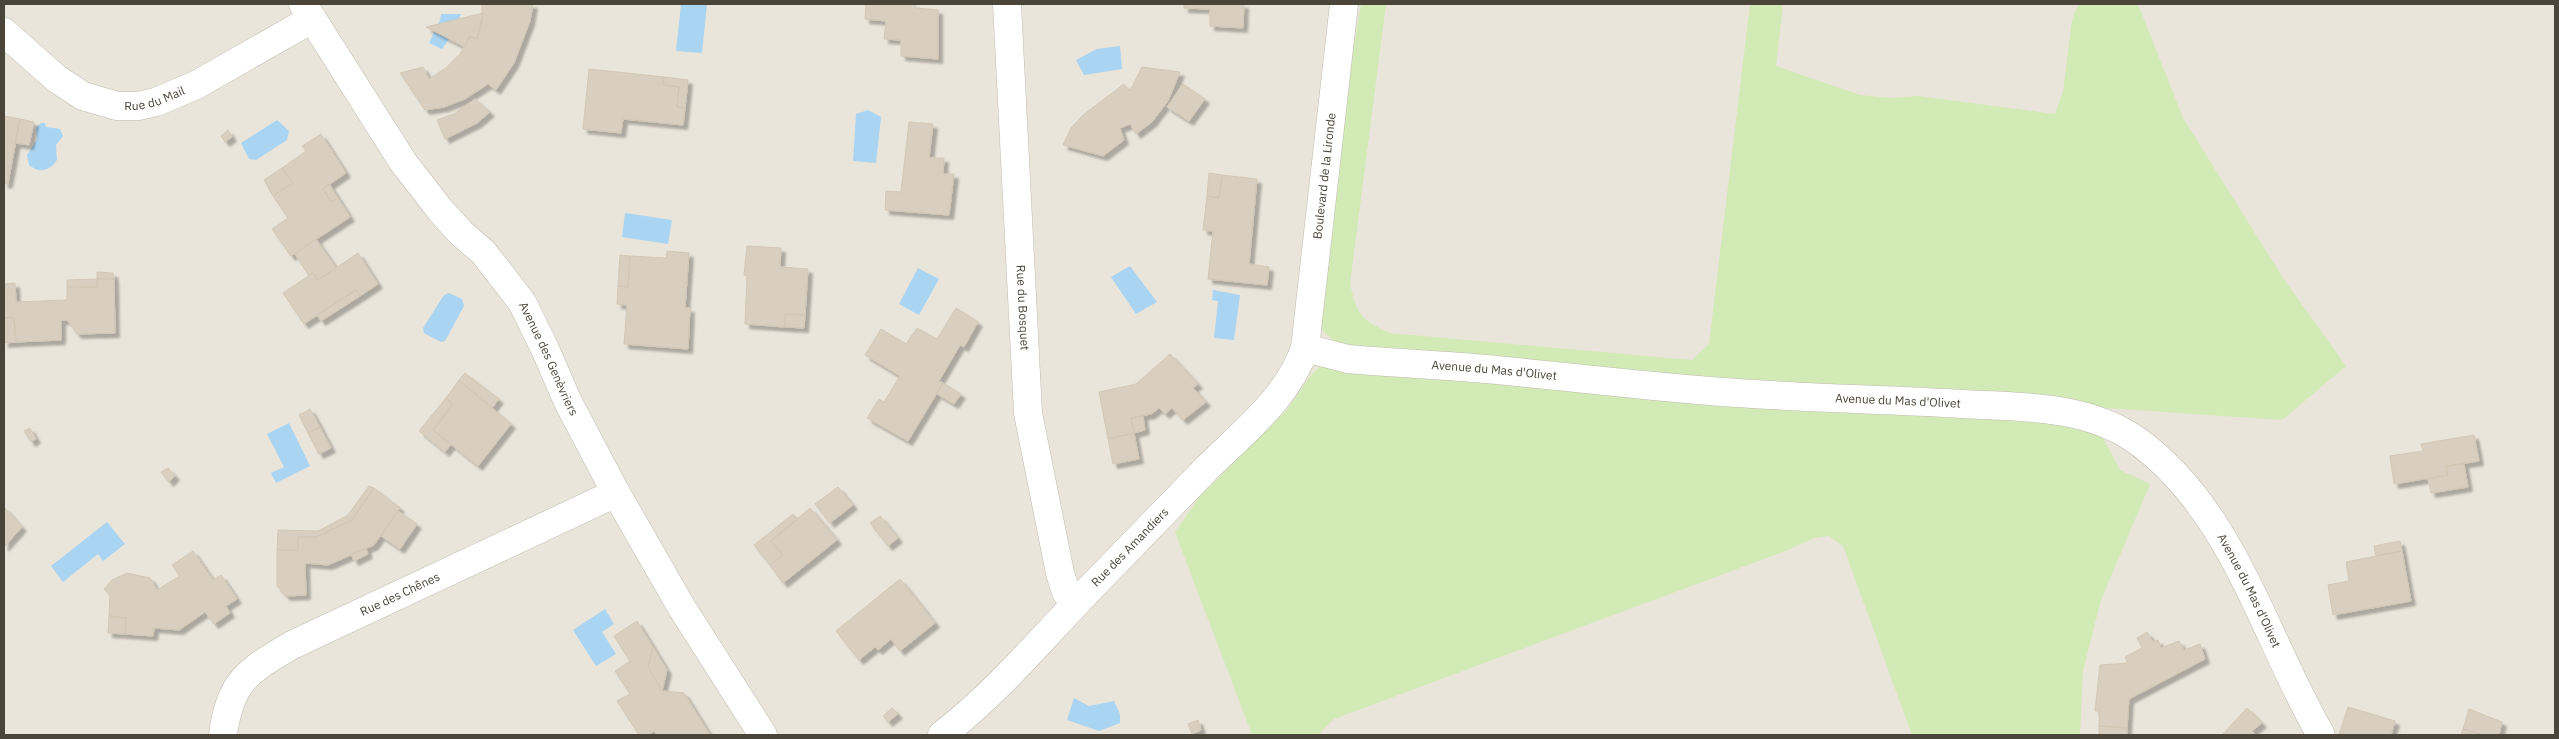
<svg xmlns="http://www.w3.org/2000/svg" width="2559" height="739" font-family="'IBM Plex Sans',sans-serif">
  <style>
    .residential { fill: #eae5da }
    .green { fill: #d2eab5 }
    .water { fill: #a9d4f2 }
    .building { fill: #d8cfc1; stroke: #d3c7b4; filter: url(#shadow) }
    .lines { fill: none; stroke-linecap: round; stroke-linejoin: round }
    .minor-casing { stroke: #c2bbae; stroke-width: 29 }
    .minor { stroke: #fff; stroke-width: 28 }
    .labels { text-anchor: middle; stroke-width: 4.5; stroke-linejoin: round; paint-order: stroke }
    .street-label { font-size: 12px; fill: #4b4439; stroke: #fff }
  </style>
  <defs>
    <filter id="shadow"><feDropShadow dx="4.5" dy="4.5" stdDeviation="1" flood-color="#0004"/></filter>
  </defs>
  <rect width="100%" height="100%" fill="#f6f3ec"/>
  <path class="residential" d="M4 4H2555V735H4Z"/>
  <path class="green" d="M1361 4H1386L1350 284C1358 317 1360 318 1389 333L1692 360 1709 344 1750 4H1783L1776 66 1860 95 1891 98 1918 96 2055 114 2063 92 2072 20 2078 4H2138L2183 118 2283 278 2346 366 2282 420 2105 408 2102 415 1339 346 1319 327 1351 64Z
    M1327 365 2065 420 2102 436 2120 470 2150 484 2101 600 2083 671 2080 735H1912L1843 546 1829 536 1814 538 1788 550 1334 719 1318 735H1252L1175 532 1200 496 1286 411 1312 374 1319 367Z"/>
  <path class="water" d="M681 4H707L702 53 676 51Z
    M441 14H461L452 35 442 49 429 43 440 20Z
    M1120 46 1122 69 1084 75 1076 60 1097 49Z
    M868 110 881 117 876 163 853 161 856 114Z
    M277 120 289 131 287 140 256 160 249 159 241 143Z
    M45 123 46 127 60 129 63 136 56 145 57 160C49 171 40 174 29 165L27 155 37 139 36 127 41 123Z
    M625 213 672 220 668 244 622 237Z
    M1130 266 1157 302 1136 314 1111 277Z
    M918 268 939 279 919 315 899 304Z
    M1213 290 1240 295 1234 340 1214 338 1218 301 1212 300Z
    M449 293 462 299 464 306 445 341 441 342 424 333 423 328 444 295Z
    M289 423 310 466 276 483 271 473 284 467 267 434Z
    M107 522 125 544 103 561 98 554 63 582 51 566Z
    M605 609 614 624 602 632 616 654 596 666 573 630Z
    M1074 698 1089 706 1114 701 1120 714V723L1099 731 1067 720Z"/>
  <path class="building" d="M482 4H533L530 21 514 63 496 90 488 84 465 99 444 107 425 110 400 73 423 67 429 79 447 67 460 54 470 36 477 39 482 23Z
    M866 4H915V8L938 10V59L901 56V40L884 39 886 21 865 19Z
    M1184 4H1244L1243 28 1210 26V9L1184 8Z
    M483 13 477 39 470 36 465 47 426 27Z
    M1142 67 1180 72 1168 101 1152 122 1136 134 1130 124 1120 128 1124 140 1103 156 1063 145 1071 128 1083 115 1124 84 1130 91Z
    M589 69 664 77 663 85 679 87 677 107 685 108 683 125 623 119 621 133 583 129Z
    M664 77 688 80 685 108 677 107 679 87 663 85Z
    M1183 84 1205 99 1189 121 1167 107Z
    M475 99 490 112 477 123 445 139 437 120 454 114Z
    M4 116 20 119 8 183 4 184Z
    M20 119 34 122 29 145 15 143Z
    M909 122 933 124 929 158H944L943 174H954L949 215 885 210 886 191 901 192Z
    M228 130 232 137 225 142 221 136Z
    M321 134 346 173 323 189 331 202 338 198 350 217 291 256 272 229 288 218 273 196 293 183 282 168 306 151 302 146Z
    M282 168 293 183 273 196 264 180Z
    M1209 173 1222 175 1219 198 1207 196Z
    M1222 175 1257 179 1249 264 1269 267 1267 285 1208 279 1213 231 1203 230 1207 196 1219 198Z
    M329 184 338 198 331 202 323 189Z
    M316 239 336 268 318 280 313 273 309 276 295 254Z
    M747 246 781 248 780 267 808 269 805 315 785 314V327L745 324 747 276 744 275Z
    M667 251 689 253 685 308H690L688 349 624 344 627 305 617 304 618 286 628 287 630 256 666 258Z
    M358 253 378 284 360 296 356 290 304 324 283 293 313 273 318 280Z
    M620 255 630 256 628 287 618 286Z
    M97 272 113 273 114 279H97Z
    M97 279H114L115 333 77 334 67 320H61V340L16 342 14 318H4V284L15 283 16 302 67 300V287H97Z
    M97 279V287H67V280Z
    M356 290 360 296 321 321 317 315Z
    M956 308 978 322 964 347 960 345 939 381 943 383 908 441 867 418 879 399 884 402 900 376 865 355 881 329 906 344 917 328 937 339Z
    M785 314 805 315 804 328 785 327Z
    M4 318H14L16 342 4 343Z
    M1170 354 1198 384 1193 388 1206 402 1183 420 1172 408 1165 414 1159 408 1151 414 1131 418 1134 433 1108 439 1099 392 1136 384Z
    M465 373 499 399 492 408 459 380Z
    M459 380 511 424 478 466 433 430 453 404 446 398Z
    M943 383 961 394 954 404 937 394Z
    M446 398 453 404 433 430 451 444 445 452 419 431Z
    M310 409 320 427 308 433 299 415Z
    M1143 416 1145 430 1134 433 1131 418Z
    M320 427 331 448 319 454 308 433Z
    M30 428 36 439 31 442 24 431Z
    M1134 433 1139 459 1113 464 1108 439Z
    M2474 435 2479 461 2446 466 2448 475 2394 484 2390 456 2423 451 2421 444Z
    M2464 464 2468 487 2431 493 2428 479 2448 475 2446 466Z
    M168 468 175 476 169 482 161 472Z
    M369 486 374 488 352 520 316 537H298V550H277L278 530 318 531 348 515Z
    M838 487 853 505 830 523 815 504Z
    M374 488 400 508 374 545 328 565 305 563 306 595 286 596 277 586V550H298V537H316L352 520Z
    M4 507 22 527 4 547Z
    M810 508 837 540 783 583 770 565 783 555 771 541Z
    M398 511 417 524 400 549 381 536Z
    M793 514 798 519 771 541 783 555 770 565 754 545Z
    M880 516 898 538 888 546 870 523Z
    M2400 541 2402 551 2376 556 2374 546Z
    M366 548 368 554 354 561 351 554Z
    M193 551 213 580 221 575 237 599 226 606 230 613 214 624 205 612 179 630 154 628 153 636 125 634 126 618 109 616 110 595 104 589 112 580 127 573 150 578 157 590 180 576 172 565Z
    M2402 551 2411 601 2333 615 2328 585 2349 581 2346 562Z
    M900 579 935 623 900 651 891 639 878 650 875 647 859 660 836 631Z
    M109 616 126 618 125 634 108 633Z
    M637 621 653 647 648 667 662 691 684 693 710 735H657L654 731 648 735H639L617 701 630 694 615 671 630 661 614 636Z
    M2147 632 2153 642 2158 640 2161 648 2179 641 2184 650 2200 644 2205 659 2129 699 2127 728 2099 726 2100 711H2095L2100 665 2128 663 2125 657 2142 648 2137 638Z
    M653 647 667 670 662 691 648 667Z
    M2348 707 2395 721 2391 735H2339Z
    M892 708 898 714 888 722 883 716Z
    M2247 708 2262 723 2252 731 2256 735H2222Z
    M2469 709 2502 722 2499 735H2483L2463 729Z
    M1198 720 1201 730 1192 734 1188 724Z
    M2099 726 2127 728V735H2099Z
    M2463 729 2483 735H2461Z"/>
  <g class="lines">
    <defs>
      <g id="minor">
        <path id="s1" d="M303 4 403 162 441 211 461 233 483 252 522 302 545 349 568 402 616 493 682 608 763 735"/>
        <path id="s2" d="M1007 4 1028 413 1060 573 1066 592 1075 604"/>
        <path id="s3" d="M4 32 57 79 83 96 117 106H138L156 102 196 85 312 19"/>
        <path id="s4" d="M1305 348 1348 359C1394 363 1440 365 1486 369 1561 376 1635 385 1710 391 1794 398 1879 399 1963 404 2021 407 2086 405 2136 440 2233 509 2264 637 2321 735"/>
        <path id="s5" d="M223 735C230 681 248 671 292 645L616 493"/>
        <path id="s6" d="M942 735C1004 687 1053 625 1108 570 1141 536 1175 501 1208 467 1244 432 1288 397 1305 348L1344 4"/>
      </g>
    </defs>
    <use href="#minor" class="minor-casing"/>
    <use href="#minor" class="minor"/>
  </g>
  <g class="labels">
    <g class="street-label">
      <text dy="4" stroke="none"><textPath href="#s3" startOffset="176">Rue du Mail</textPath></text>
      <text dy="4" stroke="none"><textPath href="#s6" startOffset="706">Boulevard de la Lironde</textPath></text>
      <text dy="4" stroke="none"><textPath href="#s2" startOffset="304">Rue du Bosquet</textPath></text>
      <text dy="4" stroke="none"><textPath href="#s1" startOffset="434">Avenue des Genèvriers</textPath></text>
      <text dy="4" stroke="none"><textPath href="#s4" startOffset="191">Avenue du Mas d'Olivet</textPath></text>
      <text dy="4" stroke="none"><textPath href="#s4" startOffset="596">Avenue du Mas d'Olivet</textPath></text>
      <text dy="4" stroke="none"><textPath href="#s6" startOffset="266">Rue des Amandiers</textPath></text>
      <text dy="4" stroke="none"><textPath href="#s4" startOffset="1031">Avenue du Mas d'Olivet</textPath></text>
      <text dy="4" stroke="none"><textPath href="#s5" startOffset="239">Rue des Chênes</textPath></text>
    </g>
  </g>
  <rect width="2559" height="739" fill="none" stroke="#4b4439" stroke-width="10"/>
</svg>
